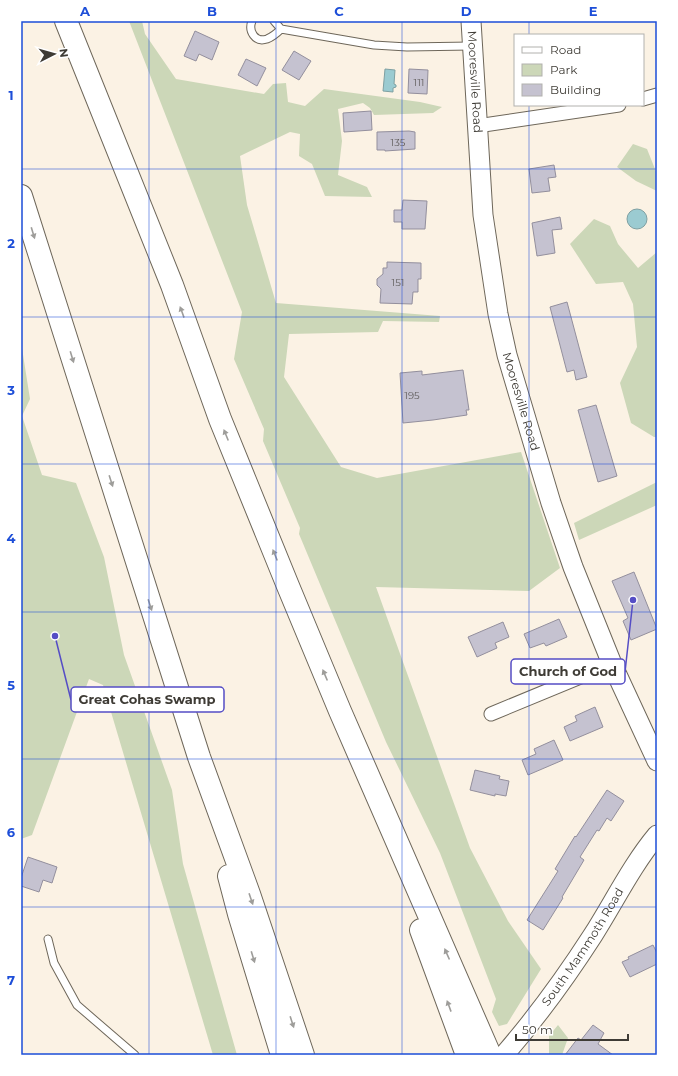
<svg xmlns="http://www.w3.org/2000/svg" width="678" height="1076" font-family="Montserrat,sans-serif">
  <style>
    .green { fill: #ccd7b8 }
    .water { fill: #9bcbd1; stroke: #7fa0a2 }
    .building { fill: #c5c2d0; stroke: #938f9d }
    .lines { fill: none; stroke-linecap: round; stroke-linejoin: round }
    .lane-casing { stroke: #6e675a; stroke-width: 9 }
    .street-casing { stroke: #6e675a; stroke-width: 15 }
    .secondary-casing { stroke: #6e675a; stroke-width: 21 }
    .highway-casing { stroke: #6e675a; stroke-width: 24 }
    .lane { stroke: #fff; stroke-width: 7 }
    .street { stroke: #fff; stroke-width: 13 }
    .secondary { stroke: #fff; stroke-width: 19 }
    .highway { stroke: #fff; stroke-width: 22 }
    .oneway { fill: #9e9d9a }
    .grid { fill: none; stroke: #1d4ed8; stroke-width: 1; stroke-opacity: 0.55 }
    .labels { text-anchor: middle; stroke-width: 3; stroke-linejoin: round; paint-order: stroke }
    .number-label { font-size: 10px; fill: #605d5c }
    .street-label { font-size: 12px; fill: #3e3b35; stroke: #fff }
    .leader { fill: none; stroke: #554dc5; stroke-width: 1.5 }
    .callout-dot { fill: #554dc5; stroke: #fff; stroke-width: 1.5 }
    .callout { fill: #fff; stroke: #554dc5; stroke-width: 1.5 }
    .callout-label { font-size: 13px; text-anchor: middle; font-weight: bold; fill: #3e3b35 }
    .neatline { fill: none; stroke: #1d4ed8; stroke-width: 1.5 }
    .grid-label { font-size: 13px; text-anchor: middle; font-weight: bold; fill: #1d4ed8 }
  </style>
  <rect width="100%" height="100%" fill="#fbf2e4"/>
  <path class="green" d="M129 21H142L145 34 176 79 264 94 273 84 286 83 288 102 305 106 324 89 420 102 442 107 433 113 374 115 370 108 363 103 338 109 342 141 338 175 367 187 372 197 325 196 312 164 299 156 300 134 290 132 240 156 247 205 276 303 440 316 439 322 383 321 378 332 289 334 284 377 341 467 377 478 521 452 560 568 529 591 376 587 470 848 508 921 541 969 507 1024 499 1026 492 1012 496 999 440 853 386 742 299 534 300 528 263 441 264 429 234 359 242 312Z
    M633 144 647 149 657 174V191L636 181 617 167Z
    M594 219 610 226 618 244 638 268 657 252V437H654L631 423 620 383 637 347 633 304 623 282 596 284 570 244Z
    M21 342 30 399 22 416 42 475 76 483 104 557 124 655 172 790 183 864 237 1055H213L103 685 89 679 32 835 21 839Z
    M657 482V505L579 540 574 523Z
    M558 1025 568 1038 562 1055H549V1036Z"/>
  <path class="water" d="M385 69 395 70 394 84 396 85V87L393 88V92L383 91Z
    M627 219a10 10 0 1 1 20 0a10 10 0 1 1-20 0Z"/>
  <path class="building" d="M195 31 219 42 212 60 199 54 196 61 184 56Z
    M294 51 311 61 299 80 282 70Z
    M246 59 266 68 257 86 238 75Z
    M409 69 428 70 427 94 408 93Z
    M371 111 372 130 344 132 343 113Z
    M409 131 415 132V149L385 151V150H377V132Z
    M554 165 556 177 548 178 550 191 532 193 529 169Z
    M403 200 427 201 425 229H402V222H394V210H402Z
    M560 217 562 229 552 230 555 253 537 256 532 223Z
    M387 262 421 263V279H418V292H413L412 304 380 303 381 289 377 285V279L383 274V268H387Z
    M567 302 587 377 576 380 574 370 567 372 550 307Z
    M463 370 469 410H466L467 415 433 420 403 423 400 373 422 371V375Z
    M596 405 617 476 598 482 578 410Z
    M634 572 657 629 631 640 623 621 628 618 612 581Z
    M559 619 567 637 546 646 544 643 530 648 524 634Z
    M503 622 509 637 495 643 497 648 477 657 468 637Z
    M595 707 603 727 570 741 564 727 577 721 575 716Z
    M554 740 563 760 528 775 522 760 536 754 534 749Z
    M475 770 500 776 499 779 509 781 506 796 495 794V796L470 790Z
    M607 790 624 801 611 821 607 818 599 831 597 830 580 857 584 860 562 897 563 898 543 930 527 920 558 871 555 869 575 836 576 837Z
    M28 857 57 867 52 883 43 880 39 892 21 886V878Z
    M653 945 657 953V964L630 977 622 962 629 959 628 957Z
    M593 1025 604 1033 598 1044 613 1055H565L578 1038 581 1040Z"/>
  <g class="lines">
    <defs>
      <path id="lane" d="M252 21C248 31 255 43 267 39 272 37 277 33 281 29L274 21
        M281 29 374 45 407 47 471 46
        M48 939 54 963 77 1005 135 1055"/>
      <path id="street" d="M643 99 657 95
        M477 126 619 105
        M491 714 612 664"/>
      <g id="secondary">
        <path id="s1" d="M471 21 483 215 498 314 507 355 551 503 573 567 612 664 657 761"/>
        <path id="s2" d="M504 1055C536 1018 566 977 593 935 614 902 632 865 657 835"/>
      </g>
      <path id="highway" d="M66 21 172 285 220 419 288 586 340 711 490 1055
        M21 196 199 757 249 894 303 1055
        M229 876 239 914 282 1055
        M421 930 467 1055"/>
    </defs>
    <use href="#lane" class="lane-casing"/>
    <use href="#street" class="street-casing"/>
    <use href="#secondary" class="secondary-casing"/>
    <use href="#highway" class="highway-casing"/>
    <use href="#lane" class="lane"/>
    <use href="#street" class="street"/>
    <use href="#secondary" class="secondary"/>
    <use href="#highway" class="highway"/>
  </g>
  <defs><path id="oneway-solid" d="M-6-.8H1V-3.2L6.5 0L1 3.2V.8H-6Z"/></defs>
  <g class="oneway">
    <use href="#oneway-solid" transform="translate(33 233) rotate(73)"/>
    <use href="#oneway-solid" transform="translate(182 312) rotate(-110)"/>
    <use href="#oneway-solid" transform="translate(72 357) rotate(73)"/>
    <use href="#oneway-solid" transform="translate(226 435) rotate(-112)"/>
    <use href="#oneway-solid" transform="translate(111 481) rotate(72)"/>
    <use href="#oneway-solid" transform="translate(275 555) rotate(-112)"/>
    <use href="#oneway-solid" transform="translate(150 605) rotate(72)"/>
    <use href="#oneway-solid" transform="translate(325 675) rotate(-113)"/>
    <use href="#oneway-solid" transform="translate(251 899) rotate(71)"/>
    <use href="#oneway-solid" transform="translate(447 954) rotate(-114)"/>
    <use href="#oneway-solid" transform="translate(253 957) rotate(73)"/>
    <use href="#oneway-solid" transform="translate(449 1006) rotate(-110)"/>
    <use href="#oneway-solid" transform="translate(292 1022) rotate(72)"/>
  </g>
  <path class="grid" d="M149 21V1055M276 21V1055M402 21V1055M529 21V35M529 105V1055M21 169H657M21 317H657M21 464H657M21 612H657M21 759H657M21 907H657"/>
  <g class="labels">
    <g class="number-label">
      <text x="419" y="86">111</text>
      <text x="398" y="146">135</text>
      <text x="398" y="286">151</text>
      <text x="412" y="399">195</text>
    </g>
    <g class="street-label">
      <text dy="4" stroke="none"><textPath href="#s1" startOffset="61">Mooresville Road</textPath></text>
      <text dy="4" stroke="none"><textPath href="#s1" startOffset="385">Mooresville Road</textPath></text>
      <text dy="4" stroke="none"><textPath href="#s2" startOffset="134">South Mammoth Road</textPath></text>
    </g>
  </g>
  <path class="leader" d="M633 600L625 672M55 636L71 700"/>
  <g class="callout-dot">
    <circle cx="633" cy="600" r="4"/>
    <circle cx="55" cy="636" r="4"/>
  </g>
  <g class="callout">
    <rect x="511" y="659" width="114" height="25" rx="4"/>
    <rect x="71" y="687" width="153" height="25" rx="4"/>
  </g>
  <g class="callout-label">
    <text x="568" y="676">Church of God</text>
    <text x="147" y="704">Great Cohas Swamp</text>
  </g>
  <rect width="678" height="1076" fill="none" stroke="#ffffff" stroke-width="44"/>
  <rect x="514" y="34" width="130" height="72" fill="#ffffff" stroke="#b2b1ae"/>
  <rect x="522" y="47" width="20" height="6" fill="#ffffff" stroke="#b2b1ae"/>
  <text x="550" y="54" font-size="12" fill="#3e3b35">Road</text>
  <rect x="522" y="64" width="20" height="12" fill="#ccd7b8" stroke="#b2b1ae"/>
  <text x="550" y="74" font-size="12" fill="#3e3b35">Park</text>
  <rect x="522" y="84" width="20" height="12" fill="#c5c2d0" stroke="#b2b1ae"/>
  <text x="550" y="94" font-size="12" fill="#3e3b35">Building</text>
  <g transform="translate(54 54) rotate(84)" stroke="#ffffff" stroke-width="3" paint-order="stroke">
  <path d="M0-3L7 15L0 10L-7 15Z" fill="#3e3b35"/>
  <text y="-6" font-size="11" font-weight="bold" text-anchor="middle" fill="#3e3b35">N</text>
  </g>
  <path d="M516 1034v6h112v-6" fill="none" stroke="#3e3b35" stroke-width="2"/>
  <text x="522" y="1034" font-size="12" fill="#3e3b35" stroke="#ffffff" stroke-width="3" paint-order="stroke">50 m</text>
  <rect x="22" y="22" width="634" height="1032" class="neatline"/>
  <g class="grid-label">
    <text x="85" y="16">A</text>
    <text x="212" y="16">B</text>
    <text x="339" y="16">C</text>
    <text x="466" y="16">D</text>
    <text x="593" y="16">E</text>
    <text x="11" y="100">1</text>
    <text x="11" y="248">2</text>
    <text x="11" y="395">3</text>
    <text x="11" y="543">4</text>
    <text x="11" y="690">5</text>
    <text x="11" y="837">6</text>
    <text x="11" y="985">7</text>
  </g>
</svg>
